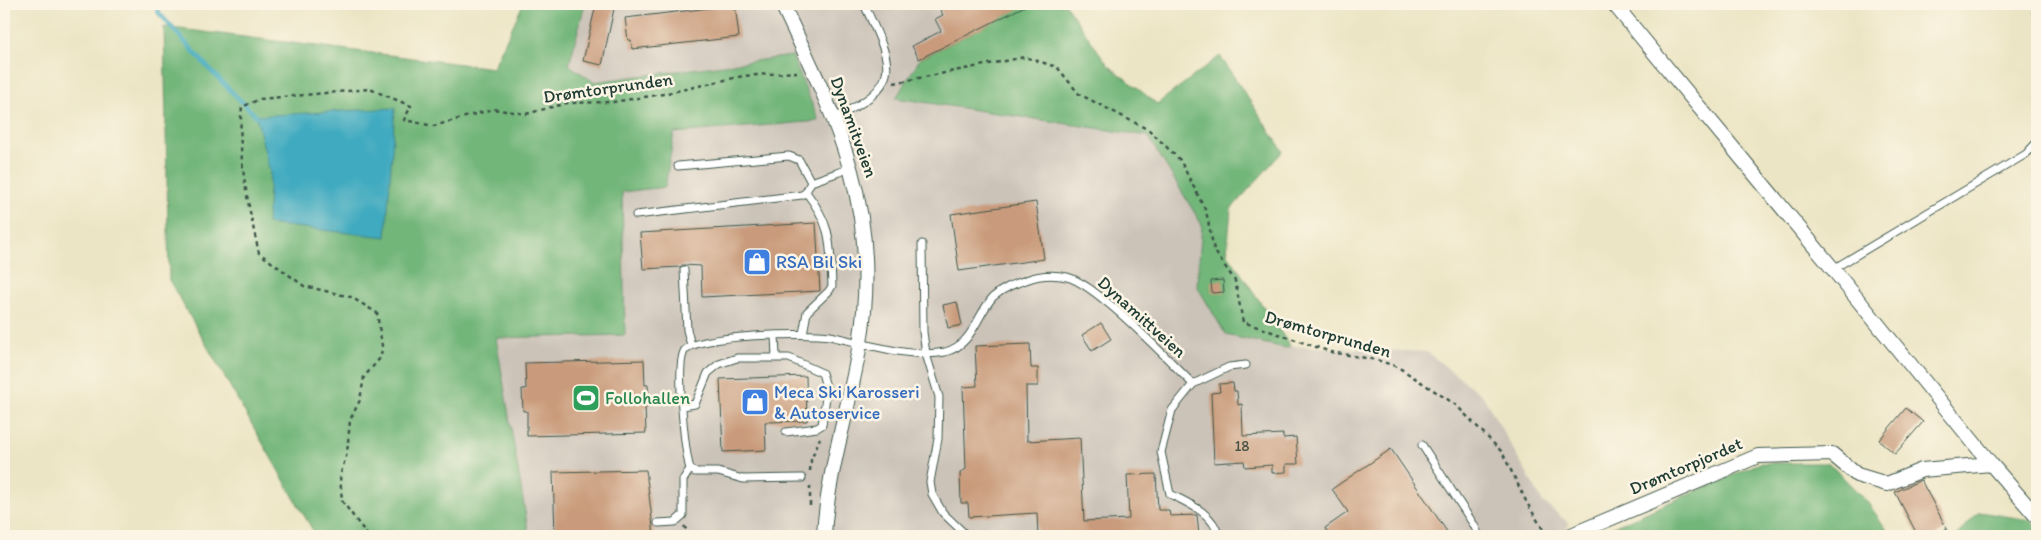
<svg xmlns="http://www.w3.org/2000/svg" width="2041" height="540" font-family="Itim,sans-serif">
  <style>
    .industrial { fill: #cbc2b8 }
    .forest { fill: #72b679; stroke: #487a56 }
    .water { fill: #40aac0; stroke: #30747a }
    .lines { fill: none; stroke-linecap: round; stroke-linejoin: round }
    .stream { stroke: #40aac0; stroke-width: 4.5 }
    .building { fill: #c99b7c }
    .lane-casing { stroke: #3e564a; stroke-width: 9 }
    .street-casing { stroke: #3e564a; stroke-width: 16 }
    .path { stroke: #3e564a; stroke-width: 2.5; stroke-dasharray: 4 4; stroke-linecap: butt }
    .lane { stroke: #fff; stroke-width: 7 }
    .street { stroke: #fff; stroke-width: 14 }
    .labels { text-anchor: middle; stroke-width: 5; stroke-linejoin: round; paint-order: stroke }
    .number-label { font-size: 15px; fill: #4a5446 }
    .street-label { font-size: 18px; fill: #1f3d34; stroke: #fcf5e5 }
    .shop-label { font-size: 18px; fill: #366cbe; stroke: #fcf5e5; text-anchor: start }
    .leisure-label { font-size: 18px; fill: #27864d; stroke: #fcf5e5; text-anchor: start }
  </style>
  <rect width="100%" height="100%" fill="#fcf5e5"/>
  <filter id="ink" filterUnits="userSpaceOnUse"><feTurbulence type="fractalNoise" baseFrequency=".02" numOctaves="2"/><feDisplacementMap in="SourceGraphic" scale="10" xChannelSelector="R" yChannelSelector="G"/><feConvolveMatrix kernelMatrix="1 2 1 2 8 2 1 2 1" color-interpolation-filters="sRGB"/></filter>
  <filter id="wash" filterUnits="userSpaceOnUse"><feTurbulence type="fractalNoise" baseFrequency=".0096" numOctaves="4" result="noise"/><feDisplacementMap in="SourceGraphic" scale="20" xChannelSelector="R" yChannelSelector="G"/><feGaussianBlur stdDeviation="1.12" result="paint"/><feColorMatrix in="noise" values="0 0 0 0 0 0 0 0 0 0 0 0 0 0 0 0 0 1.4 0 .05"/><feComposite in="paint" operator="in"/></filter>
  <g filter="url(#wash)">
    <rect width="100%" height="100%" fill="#ece5c5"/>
    <path class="industrial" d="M585 4H1009L1106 129 1148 136 1202 225 1197 286 1287 348 1290 346 1427 352 1483 396 1543 502 1570 524 1559 536H529L496 338 625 335 622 192 665 187 674 133 792 56 594 82 569 65Z"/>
    <path class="forest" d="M523 4H585L569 65 594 82 792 56 819 121 674 133 665 187 622 192 625 335 496 338 529 536H316L169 280 164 27 493 68Z
      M1009 4H1065L1108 65 1157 104 1220 56 1283 151 1231 209 1227 253 1290 346 1287 348 1281 347 1226 335 1197 286 1202 225 1148 136 896 98 920 59 1013 11Z
      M1760 463H1829L1868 503 1891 536H1592Z
      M1979 512 2031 520 2037 528V536H1956Z"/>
    <path class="water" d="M395 108 386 237 267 224 270 173 256 116Z"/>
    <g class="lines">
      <path class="stream" d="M156 4 158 12 211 71 256 116"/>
    </g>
    <g id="blocks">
      <path class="building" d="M596 4H615L602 65 583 61Z
        M937 4H1029L919 59 912 46 941 31 935 19 943 15Z
        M735 5 739 37 632 49 631 40H628L625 18Z
        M1036 202 1044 259 959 271 951 214Z
        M816 223 820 291 702 297 701 266 683 265 680 267 643 269 640 233Z
        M1223 280 1224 292 1212 293 1211 281Z
        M957 302 962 325 948 328 943 305Z
        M1101 323 1111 339 1092 351 1082 335Z
        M1030 344 1031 368H1038V386H1026L1027 441 1080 438 1084 521 1129 519 1127 475 1156 474 1158 510H1169L1170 516 1197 515 1199 536H1038L1037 513 969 517 968 503H961L960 473 966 469 963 387 977 386 975 346Z
        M644 360 645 385H648L649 407H645L646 433 527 436V411H523L522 389H526L525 363Z
        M806 376 807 421 765 422 766 450 723 452 720 379Z
        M1233 383 1234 391H1237L1238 405 1242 404 1243 436 1283 434V438L1296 437 1298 464H1286V472L1272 473V465L1245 467 1244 461 1214 463 1211 393 1220 392 1219 384Z
        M1906 408 1923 422 1895 454 1879 440Z
        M1391 449 1450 536H1331L1325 528 1348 512 1332 489Z
        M646 470 654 536H555L553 472Z
        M1921 480 1947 529 1934 536H1918L1895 492Z"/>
    </g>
  </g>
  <g filter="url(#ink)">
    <use href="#blocks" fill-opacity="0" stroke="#3e564a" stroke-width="1"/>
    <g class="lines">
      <defs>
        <path id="lane" d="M834 118C905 84 893 67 864 4
          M678 166 789 156 799 160 811 182
          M636 215 802 195 806 192 811 182 851 168
          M922 244 923 332 926 354 939 397 938 439 930 482 932 494 943 513 967 536
          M1833 269 2026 154 2037 142
          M684 270 687 330 691 345
          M803 334 807 312 829 291 832 286C830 244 833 227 806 192
          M775 336 776 356
          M1193 384 1229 367 1246 365
          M683 406 695 404 708 373 719 364 737 358H789L822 373 827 390 822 425 817 428 786 432
          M1422 445 1474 525 1479 536
          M802 478 743 479 718 472H695L690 469C685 451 675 362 685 350 697 335 809 332 830 336 862 343 912 359 945 352 973 345 976 316 993 297 1003 288 1014 284 1026 280 1039 275 1053 274 1067 277 1097 284 1168 360 1193 384L1172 410 1161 452 1170 494C1188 503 1215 514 1218 536
          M658 523 675 522 683 515V480L690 469"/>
        <path id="street" d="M782 4C837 120 882 210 860 343 850 408 827 471 824 536
          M1614 4 1833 269 1991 464 2037 517
          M1569 536 1758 456 1832 454 1857 475 1887 484 1922 470 1991 464"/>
      </defs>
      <use href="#lane" class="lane-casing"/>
      <use href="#street" class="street-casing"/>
      <path class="path" d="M2031 4 2037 35
        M894 83 1025 57 1057 67 1079 94 1149 130 1180 160 1206 211 1214 250 1235 281 1243 322 1331 352 1377 360 1398 367 1456 405 1502 452 1527 503 1547 536
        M810 471 811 460 820 438
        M810 486V506
        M684 526 690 536
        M368 536 342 501 340 476 347 453 350 420 360 400 364 377 381 357 382 346 377 313 351 297 304 286 259 253C249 210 236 150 242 107L260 99 370 89 411 106 404 120 434 126 493 109 526 114 567 103 613 102 663 94 743 76 797 72"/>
      <use href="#lane" class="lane"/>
      <use href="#street" class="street"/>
    </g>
  </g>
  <defs>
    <symbol id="shop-square" viewBox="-11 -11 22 22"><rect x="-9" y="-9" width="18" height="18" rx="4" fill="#3f7fe0" stroke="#fcf5e5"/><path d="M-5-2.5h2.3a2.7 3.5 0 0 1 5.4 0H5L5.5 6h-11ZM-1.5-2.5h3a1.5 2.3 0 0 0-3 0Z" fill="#fff"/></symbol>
    <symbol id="stadium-square" viewBox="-11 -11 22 22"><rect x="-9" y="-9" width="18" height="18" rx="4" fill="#2e9e5b" stroke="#fcf5e5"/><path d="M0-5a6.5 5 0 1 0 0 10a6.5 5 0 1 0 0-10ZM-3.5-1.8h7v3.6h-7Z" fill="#fff"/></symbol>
  </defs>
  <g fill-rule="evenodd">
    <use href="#shop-square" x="741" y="246" width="32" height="32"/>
    <use href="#stadium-square" x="570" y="382" width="32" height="32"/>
    <use href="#shop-square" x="739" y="386" width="32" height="32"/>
  </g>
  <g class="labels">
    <g class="number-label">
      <text x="1242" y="451">18</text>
    </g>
    <g class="street-label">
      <text transform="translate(608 88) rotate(-8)" y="6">Drømtorprunden</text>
      <text transform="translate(854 127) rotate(70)" y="6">Dynamitveien</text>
      <text transform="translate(1142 317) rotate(42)" y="6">Dynamittveien</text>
      <text transform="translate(1328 334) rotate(16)" y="6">Drømtorprunden</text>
      <text transform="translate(1686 466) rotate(-23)" y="6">Drømtorpjordet</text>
    </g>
    <g class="shop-label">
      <text x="776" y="268">RSA Bil Ski</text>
      <text x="774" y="398">Meca Ski Karosseri<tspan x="774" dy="21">&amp; Autoservice</tspan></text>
    </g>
    <g class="leisure-label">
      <text x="605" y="404">Follohallen</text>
    </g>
  </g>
  <rect width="2041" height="540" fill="none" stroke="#fcf5e5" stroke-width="20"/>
</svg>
